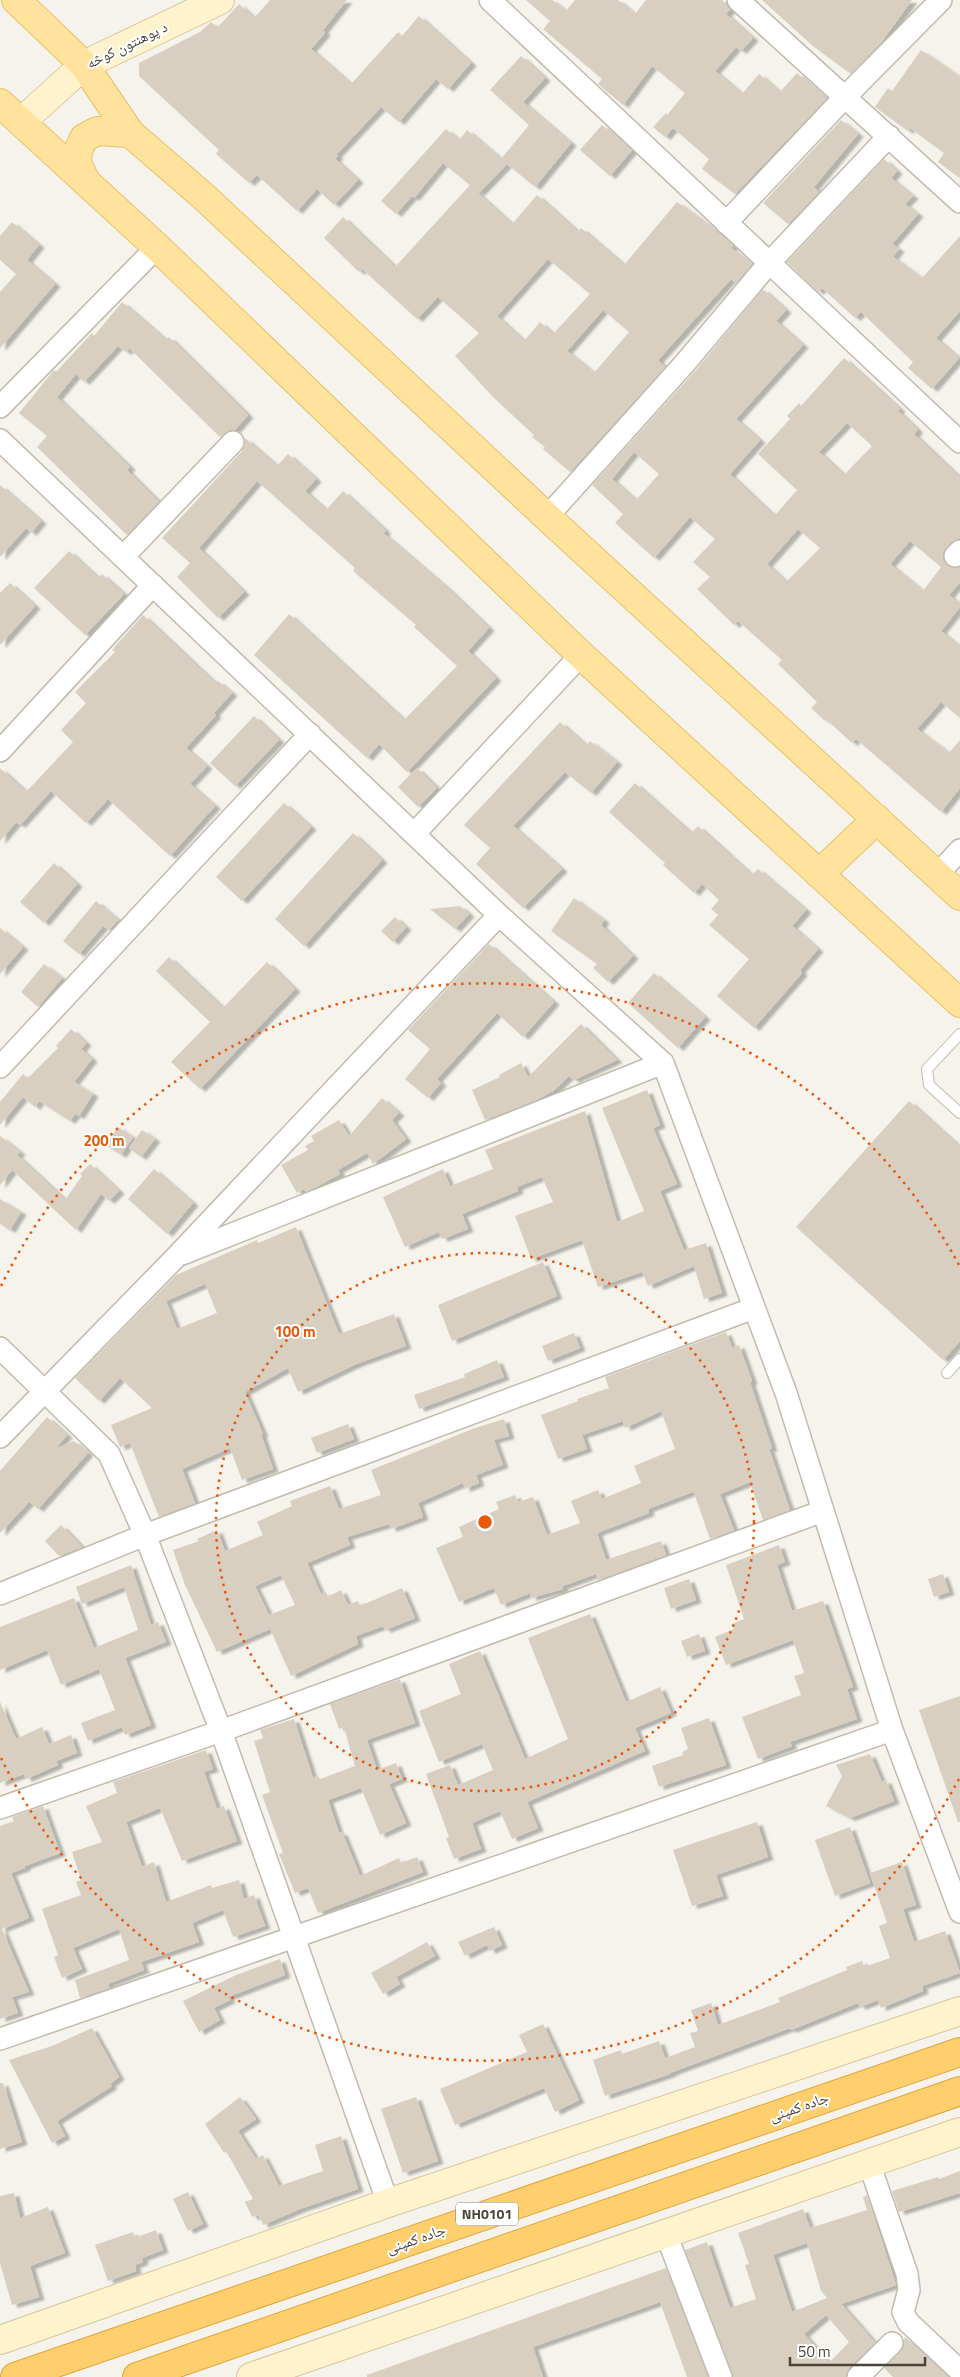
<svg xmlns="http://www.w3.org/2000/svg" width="960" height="2377" font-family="'Titillium Web','Noto Naskh Arabic',sans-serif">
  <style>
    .building { fill: #d8cfc1; fill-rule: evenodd; filter: url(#shadow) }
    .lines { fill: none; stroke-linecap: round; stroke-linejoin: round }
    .lane-casing { stroke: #c2bbae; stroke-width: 12 }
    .street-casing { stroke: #c2bbae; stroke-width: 24 }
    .secondary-casing { stroke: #d6c79b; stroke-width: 30 }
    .primary-casing { stroke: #e6c16a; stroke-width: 30 }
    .highway-casing { stroke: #e0a43c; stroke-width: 30 }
    .lane { stroke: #fff; stroke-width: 10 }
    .street { stroke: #fff; stroke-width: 21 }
    .secondary { stroke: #fff3cd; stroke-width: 28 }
    .primary { stroke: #ffe39c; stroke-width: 28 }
    .highway { stroke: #ffcf6e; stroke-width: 28 }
    .ring { fill: none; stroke: #e8590c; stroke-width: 2.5; stroke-dasharray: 2.5 5 }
    .labels { text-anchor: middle; stroke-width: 4; stroke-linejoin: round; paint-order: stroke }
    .shield { fill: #fff; stroke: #817c74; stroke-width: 1 }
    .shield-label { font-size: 14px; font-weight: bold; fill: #4b4439 }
    .street-label { font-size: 15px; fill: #4b4439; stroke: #fff }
    .centre { fill: #e8590c; stroke: #fff; stroke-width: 2.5 }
    .ring-label { font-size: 15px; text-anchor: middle; font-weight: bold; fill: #e8590c; stroke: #fff; stroke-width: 4; stroke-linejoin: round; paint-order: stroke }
  </style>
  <defs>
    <filter id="shadow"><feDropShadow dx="5.5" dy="3" stdDeviation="1" flood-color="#0004"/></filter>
  </defs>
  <rect width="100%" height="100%" fill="#f6f3ec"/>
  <path class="building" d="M270 0H347L323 30 325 33 311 49 351 84 398 32 402 36 419 16 471 63 448 89 436 79 399 122 381 107 336 155 338 156 335 159 358 180 334 205 317 189 297 211 257 175 249 183 216 154 219 150 139 76V63L200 32 211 22 218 27 239 4 254 18Z
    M526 0H552L566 11 575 0H618L635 14 646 0H722L730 10 726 14 753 38 741 51 736 47 715 71 742 94 759 74 780 92 797 73 826 99 735 194 702 169 709 159 673 128 665 137 653 127 666 113 667 115 685 93 652 66 623 105 598 84 602 79 543 29 550 21Z
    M762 0H912L880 44 851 74 813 46Z
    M921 50 960 77V178L938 162 944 153 910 128 908 131 875 107 888 88 892 91Z
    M521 56 545 78 523 102 571 143 535 187 507 164 479 193 472 188 512 224 537 195 578 232 581 228 624 265 677 202 716 230 733 246 731 248 752 264 736 283 731 279 658 360 665 367 570 472 543 449 545 447 532 437 534 435 495 399 455 356 479 333 438 297 417 319 362 269 359 272 324 238 343 217 395 267 470 185 443 163 414 198 412 196 396 214 381 201 446 129 459 140 467 130 501 159 529 125 490 90ZM548 259 590 294 553 334 540 322 524 341 497 316ZM603 310 629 332 594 373 567 351Z
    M841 120 858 134 814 187 819 192 788 224 763 203Z
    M602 125 632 150 610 176 580 150Z
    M884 159 897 171 891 178 913 196 905 204 918 214 892 244 899 249 893 257 922 278 960 236V311L936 338 959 358 932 389 908 368 913 362 861 312 855 318 822 288 818 292 787 262Z
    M12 222 39 245 27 260 55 284 0 348V292L16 274 0 260V236Z
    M763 289 786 310 776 321 803 345 736 419 760 440 730 474 772 514 774 512 776 514 797 490 758 454 790 419 787 416 799 403 801 406 844 358 900 409 898 411 918 430 914 434 960 478V539L951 542 943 553V560L947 565 952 568 960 567V582L949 595 960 604V607L941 631 960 647V718L941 702 917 729 949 753 960 740V788L941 812 856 739 852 743 826 719 825 721 811 708 817 702 778 664 782 660 738 621 734 625 697 589 710 577 693 562 715 539 690 517 654 558 615 523 623 514 592 485 695 371ZM847 423 872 446 844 475 819 452ZM634 452 659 474 636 500 612 479ZM798 529 820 548 786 582 767 564ZM910 541 941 567 923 591 890 564Z
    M122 302 166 340 169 337 248 415 235 430H229L220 437 129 348 126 352 118 346 84 382 76 374 57 397 130 467 127 470 159 502 127 535 37 447 47 436 19 413 54 370 56 372 92 333 94 336Z
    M245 438 277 466 288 454 316 479 305 491 326 510 343 491 386 531 383 533 445 586 489 628 468 651 496 678 407 772 379 744 367 758 254 655 289 614 404 720 457 666 414 627 416 625 353 571 355 568 257 481 199 548 244 592 218 618 177 577 190 563 162 538 242 451 245 444Z
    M0 485 41 521 31 533 26 528 0 557Z
    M69 551 98 578 102 574 124 594 85 635 34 588Z
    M10 583 35 606 0 645V593Z
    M143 615 215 683 218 681 232 693 214 713 216 715 186 748 207 766 190 784 215 806 170 856 108 799 86 823 51 791 20 825 16 822 0 841V768L26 792 73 742 61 730 86 703 75 692 115 652 112 650Z
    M254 716 279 740 235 786 210 763Z
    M560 722 587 746 590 741 617 762 591 793 565 772 513 826 562 869 523 908 476 864 490 848 464 825Z
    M417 768 437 788 418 807 398 787Z
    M635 783 691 833 698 826 752 875 758 869 806 910 792 926 818 949 800 970 802 973 754 1028 717 996 749 959 709 925 718 915 711 909 719 900 702 884 694 893 663 865 665 863 609 812Z
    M284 803 311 827 242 901 216 877Z
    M353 833 382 860 304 946 275 919Z
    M54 863 77 884 44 923 20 902Z
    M574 898 604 920 601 925 633 956 608 982 593 968 597 964 551 931Z
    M96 901 118 920 109 930 103 926 79 954 63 941Z
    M460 906 469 914 455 929 430 909Z
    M395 917 406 927 393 942 381 931Z
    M0 928 23 947 0 974Z
    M489 944 554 1002 523 1037 497 1013 437 1079 441 1083 428 1098 405 1079 430 1049 408 1030Z
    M169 957 223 1008 267 962 295 989 200 1089 171 1062 210 1022 156 971Z
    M44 964 62 978 38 1007 21 992Z
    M654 973 705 1017 678 1048 628 1003Z
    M581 1024 617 1060 574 1080 569 1076 553 1091 536 1100 485 1120 472 1090 500 1077 499 1075 521 1063 528 1077Z
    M71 1029 86 1043 81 1049 92 1059 74 1082 93 1094 79 1116 75 1114 70 1121 39 1101 35 1107 23 1097 0 1125V1102L23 1074 28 1078 58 1048 56 1046Z
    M647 1090 660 1125 653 1128 677 1184 660 1191 684 1250 706 1243 722 1293 704 1299 694 1266 648 1286 642 1272 598 1287 582 1240 531 1259 515 1216 553 1202 542 1177 517 1187 518 1191 462 1214 468 1229 442 1239 439 1232 405 1247 383 1197 443 1169 450 1186 493 1169 485 1150 585 1111 617 1222 644 1211 602 1108Z
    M382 1098 399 1113 392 1120 406 1139 373 1164 367 1153 338 1170 340 1174 316 1187 306 1192 304 1189 297 1193 281 1165 308 1150 305 1146 314 1141 311 1136 339 1120 349 1136Z
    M909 1101 960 1147V1341L943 1360 796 1227Z
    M118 1127 133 1137 121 1155 106 1145Z
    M142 1130 155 1139 141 1157 129 1148Z
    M0 1136 20 1152 17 1155 65 1200 82 1176 80 1174 90 1164 119 1191 109 1201 101 1194 76 1230 12 1170 0 1185Z
    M154 1169 193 1203 167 1234 128 1199Z
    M0 1199 21 1212 10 1230 0 1224Z
    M296 1227 339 1334 394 1314 406 1346 356 1364 298 1392 288 1368 245 1392 263 1434H261L273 1469 242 1480 230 1448 182 1469 195 1503 159 1517 130 1443 120 1447 111 1425 152 1408 120 1378 99 1401 75 1378 176 1275 257 1240 258 1243ZM205 1284 217 1313 177 1329 166 1301Z
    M543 1262 557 1296 452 1341 438 1305Z
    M726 1332 732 1348 739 1345 752 1381 750 1382 772 1448 769 1449 790 1510 763 1520 750 1482 720 1494 734 1530 710 1539 694 1493H690L648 1509 649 1513 597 1533 606 1560 661 1541 666 1555 598 1580 596 1574 563 1586V1589L531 1598 530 1593 501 1605 494 1588 459 1602 436 1548 463 1537 459 1527 499 1509 496 1502 515 1495 518 1502 533 1497 547 1535 580 1523 571 1501 598 1490 602 1499 641 1483 634 1466 675 1449 661 1411 625 1428 623 1421 582 1435 587 1449 558 1459 541 1415 578 1401 577 1399 609 1388 605 1377Z
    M574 1333 580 1348 548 1361 542 1346Z
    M497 1360 504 1377 419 1409 414 1395 465 1377 464 1374Z
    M47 1417 67 1435 55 1449 74 1441 88 1453 38 1509 29 1502 0 1533V1471Z
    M504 1419 509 1436 494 1440 503 1465 476 1475 479 1483 465 1489 463 1483 418 1503 423 1517 391 1529 389 1524 347 1537 350 1545 307 1563 321 1594 326 1592 328 1597 341 1590 348 1605 358 1601 360 1606 402 1588 415 1618 385 1630 383 1626 356 1636 358 1644 291 1676 270 1629 217 1652 185 1585 173 1550 199 1541 197 1539 217 1530 225 1551 263 1535 257 1522 292 1506 290 1501 330 1486 339 1509 381 1495 371 1470 475 1428ZM281 1575 295 1605 269 1615 255 1586Z
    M348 1424 354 1439 317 1453 311 1438Z
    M61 1525 82 1547 59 1556 45 1541Z
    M779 1545 785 1562 777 1565 792 1611 823 1601 853 1687 847 1689 857 1719 790 1742 792 1746 758 1759 742 1717 801 1695 794 1676 804 1673 793 1640 726 1665 715 1637 734 1629 732 1624 744 1619 726 1565Z
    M131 1565 151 1625 158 1622 166 1642 125 1658 151 1725 125 1735 122 1727 88 1741 81 1723 115 1710 99 1669 61 1685 47 1650 0 1670V1627L74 1598 94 1648 138 1630 124 1587 82 1604 76 1587Z
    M943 1574 949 1592 934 1597 928 1579Z
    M689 1579 696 1600 671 1609 664 1588Z
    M590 1614 626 1702 660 1687 671 1713 635 1728 645 1751 527 1802 538 1828 512 1839 500 1811 472 1823 481 1849 454 1859 446 1838 449 1837 426 1774 450 1765 458 1785 493 1770 482 1744 439 1762 419 1711 461 1694 449 1664 480 1651 525 1759 568 1739 528 1638Z
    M699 1634 705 1651 687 1657 681 1641Z
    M400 1679 415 1723 367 1740 377 1770 396 1763 402 1779 389 1784 406 1823 380 1835 361 1788 328 1800 339 1833 342 1832 360 1876 399 1858 401 1863 417 1857 423 1872 318 1913 308 1888 295 1893 279 1854 283 1853 262 1795 270 1792 254 1741 263 1738 260 1730 294 1719 313 1778 318 1776 320 1779 355 1766 344 1727 339 1729 330 1704Z
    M960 1696V1822H958L919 1710Z
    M0 1702 16 1739 42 1727 49 1744 71 1735 77 1753 56 1761 58 1765 26 1779 24 1774 0 1783Z
    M709 1718 726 1765 659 1787 652 1766 683 1755 682 1752 688 1749 681 1728Z
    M206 1750 213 1769 204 1772 217 1809 224 1806 237 1841 182 1861 160 1808 126 1822 142 1867 154 1862 166 1902 211 1885 212 1888 239 1880 244 1899 254 1895 265 1926 233 1937 223 1910 192 1923 199 1942 141 1962 144 1970 108 1984 110 1988 80 1998 75 1980 129 1960 119 1929 73 1948 82 1969 62 1978 54 1957 58 1955 42 1909 81 1895 76 1882 81 1880 72 1852 102 1842 86 1806 117 1793 113 1782Z
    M870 1754 882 1782 886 1780 894 1801 850 1818 826 1806 842 1776 836 1765Z
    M43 1806 60 1853 25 1866V1868L11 1873 29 1918 2 1929 29 1992 12 1997 18 2013 0 2019V1826L14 1821 12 1817Z
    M757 1822 768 1857 716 1875 723 1896 692 1906 673 1850Z
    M850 1827 870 1883 835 1896 815 1840Z
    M902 1862 916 1905 903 1909 914 1942 945 1931 960 1973 922 1986 923 1991 881 2008 878 2000 860 2007 858 2003 791 2030 790 2028 670 2073V2074L605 2096 593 2060 621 2050 622 2054 659 2041 665 2058 695 2047 690 2033 698 2031 691 2010 711 2003 718 2025 780 2002 778 1998 847 1970 846 1967 862 1961 864 1967 890 1958 879 1926 887 1923 870 1873Z
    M494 1927 502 1945 490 1951 487 1945 465 1956 458 1942Z
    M427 1942 435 1956 396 1977 400 1984 383 1994 371 1973Z
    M280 1959 285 1975 228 1997 230 2000 214 2008 220 2020 199 2032 183 2001 236 1975Z
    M543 2024 579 2100 555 2112 544 2088 455 2125 440 2089 527 2052 519 2035Z
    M92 2028 119 2077 110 2084 112 2086 57 2121 65 2136 52 2143 9 2060 52 2046Z
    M0 2083H3L22 2142 0 2149Z
    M240 2097 256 2119 238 2131 256 2159 263 2155 279 2186 323 2171 315 2145 341 2136 358 2189 300 2209 263 2225 259 2215 252 2217 245 2202 253 2199 226 2151 224 2153 205 2124Z
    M416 2097 438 2161 403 2173 381 2109Z
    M960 2171V2193L899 2212 892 2191 938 2177 939 2179Z
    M188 2192 203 2224 188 2231 173 2199Z
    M14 2193 20 2218 48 2207 65 2253 30 2266 39 2297 12 2305 0 2263V2196Z
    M867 2195 896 2285 841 2304 875 2343 849 2368 846 2377H733L685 2250 707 2242 730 2308 756 2299 745 2265 749 2264 738 2233 803 2209 810 2228 867 2210 863 2197ZM807 2243 821 2291 827 2298 792 2312 773 2255ZM826 2315 849 2342 829 2363 804 2334Z
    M156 2230 163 2250 142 2258 143 2262 135 2265 136 2271 108 2281 95 2245 133 2232 135 2238Z
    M666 2268 708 2377H687L660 2302 533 2347 543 2377H367V2375Z
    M905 2337 948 2377H893L884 2368 901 2351Z"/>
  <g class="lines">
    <defs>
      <path id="lane" d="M960 1034 927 1069 929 1085 960 1113
        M947 1373 960 1359"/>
      <path id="street" d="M490 0 960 442
        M738 0 960 202
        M726 223 844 98 941 0
        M0 407 157 247
        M0 440 499 915 663 1063 786 1393 892 1730 960 1912
        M547 517 685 363 770 262 889 136
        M955 556 960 551
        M123 557 233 442
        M0 751 153 585
        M415 833 581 655
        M937 875 960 850
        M0 1067 310 734
        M182 1254 663 1063
        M0 1348 109 1454 145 1535 221 1731 388 2203
        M0 1437 176 1257 499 915
        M0 1594 145 1535 754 1308
        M0 1808 221 1731 823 1511
        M0 2039 892 1730
        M869 2163 907 2274 909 2290 903 2312 908 2322 960 2371
        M666 2234 721 2377
        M858 2377 892 2343"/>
      <path id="secondary" d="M21 122 84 65 220 0
        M0 2340 388 2203 960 2011
        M251 2377 960 2132"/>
      <path id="primary" d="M16 0 84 65 130 133 203 196 547 517 960 896
        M0 103 157 247 581 655 960 1003
        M86 182 77 163 78 151 84 138 97 131 130 133
        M819 874 877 819"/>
      <path id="highway" d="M15 2377 960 2052
        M137 2377 960 2091"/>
    </defs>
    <use href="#lane" class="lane-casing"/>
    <use href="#street" class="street-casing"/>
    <use href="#secondary" class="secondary-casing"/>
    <use href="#primary" class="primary-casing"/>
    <use href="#highway" class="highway-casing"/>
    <use href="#lane" class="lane"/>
    <use href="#street" class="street"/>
    <use href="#secondary" class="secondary"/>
    <use href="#primary" class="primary"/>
    <use href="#highway" class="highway"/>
  </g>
  <g class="ring">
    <circle cx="485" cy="1522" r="269"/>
    <path d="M959 1779A539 539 0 0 1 1 1758M1 1286A539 539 0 0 1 959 1265"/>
  </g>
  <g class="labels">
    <rect class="shield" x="456" y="2202.5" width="62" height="23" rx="4"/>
    <g class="shield-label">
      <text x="487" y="2219">NH0101</text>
    </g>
    <g class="street-label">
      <text transform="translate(127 45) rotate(-26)" y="5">د پوهنتون کوڅه</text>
      <text transform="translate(799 2107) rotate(-19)" y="5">جاده کمپنی</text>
      <text transform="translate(416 2239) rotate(-19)" y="5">جاده کمپنی</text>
    </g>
  </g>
  <circle cx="485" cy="1522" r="8" class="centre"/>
  <g class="ring-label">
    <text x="104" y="1146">200 m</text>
    <text x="295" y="1337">100 m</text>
  </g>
  <path d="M790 2357v8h135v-8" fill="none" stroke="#4b4439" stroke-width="2.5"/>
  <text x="798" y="2357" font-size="15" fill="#4b4439" stroke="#ffffff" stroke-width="4" paint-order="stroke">50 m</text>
</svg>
